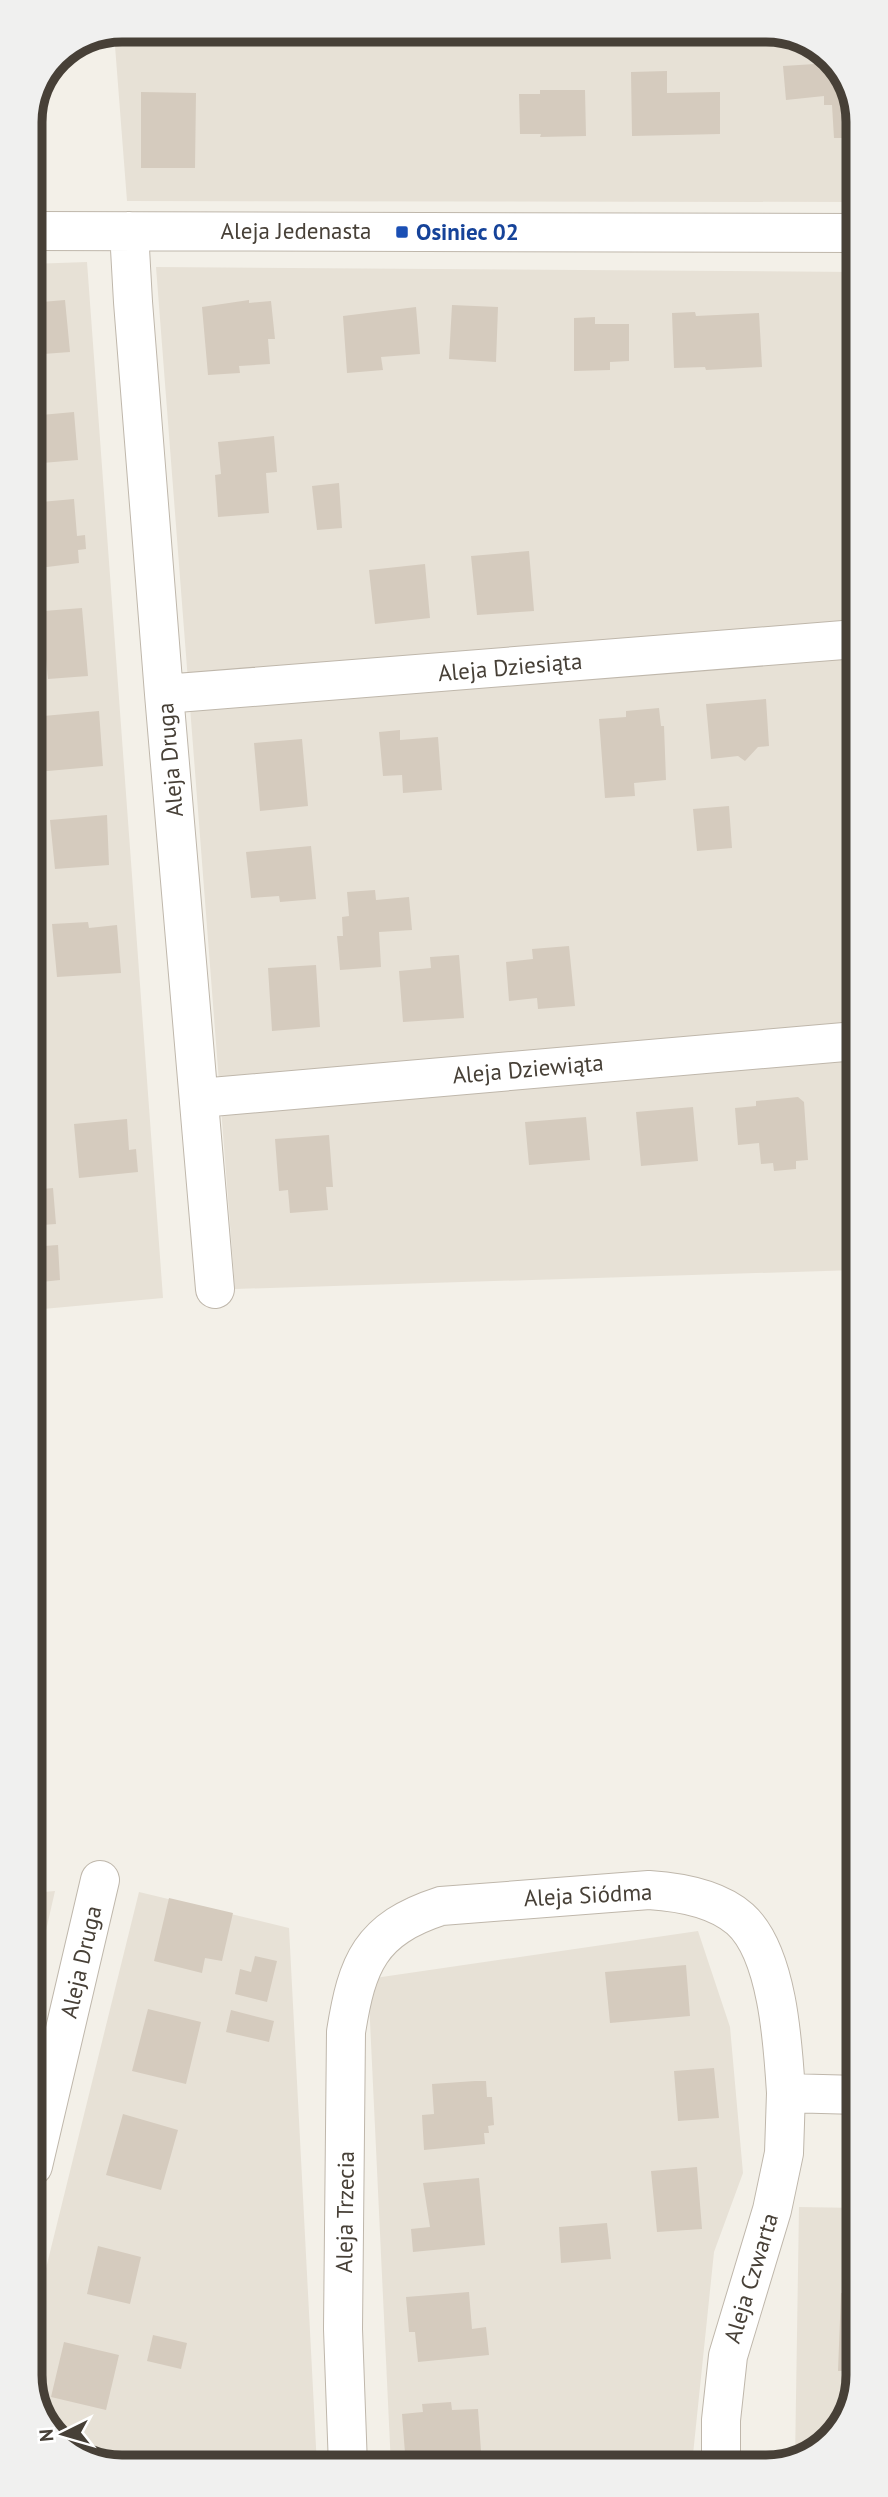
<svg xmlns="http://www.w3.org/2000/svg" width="888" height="2497" font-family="'PT Sans',sans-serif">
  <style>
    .residential { fill: #e7e1d6 }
    .building { fill: #d5cbbe }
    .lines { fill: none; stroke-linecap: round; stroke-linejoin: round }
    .minor-casing { stroke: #bfb7ab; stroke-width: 40 }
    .minor { stroke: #fff; stroke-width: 38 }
    .transit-dot { fill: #1a4fb4; stroke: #fff; stroke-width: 2.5 }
    .labels { text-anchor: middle; stroke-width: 7; stroke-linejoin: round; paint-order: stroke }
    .street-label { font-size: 23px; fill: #474037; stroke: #fff }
    .transit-label { font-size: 23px; font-weight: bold; fill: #164399; stroke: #fff; text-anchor: start }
    .rim { fill: none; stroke: #474037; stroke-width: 9 }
  </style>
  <rect width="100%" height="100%" fill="#f3f0e8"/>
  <path class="residential" d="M122 30H772L822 49 855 98V202L127 201 114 33Z
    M87 262 163 1298 32 1310 30 264Z
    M156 267 855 272 857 1270 235 1289Z
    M55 1891 32 1992V1893Z
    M139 1892 289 1928 317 2466 116 2467 62 2445 33 2399V2321Z
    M698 1931 730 2027 743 2173 714 2252 692 2464 391 2466 368 1979Z
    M799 2207 858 2208V2375L839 2431 795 2461Z"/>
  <path class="building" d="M228 30H266V32L229 35Z
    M831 63 855 98V138H834L832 105H824V96L786 100 783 66Z
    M667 71V93L720 92V134L632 136 631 72Z
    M540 90H585L586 136 540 137 541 134H520L519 94H540Z
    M141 92 196 93 195 168H141Z
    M65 300 70 352 30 355V303Z
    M249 300V303L271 301 275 339H268L270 364 239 366 240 373 208 375 202 307Z
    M452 305 498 307 496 362 449 359Z
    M416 307 420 354 381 357 383 370 347 373 343 316Z
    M695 312 696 316 759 313 762 367 706 370 705 367 674 368 672 313Z
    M595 317V324H629V361L610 362V370L574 371V318Z
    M74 412 78 460 30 464V416Z
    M274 436 277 472 266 473 269 513 218 517 215 475 221 474 218 442Z
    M339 483 342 528 317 530 312 486Z
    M74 499 77 536 85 535 86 549 78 550 79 563 31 569 30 503Z
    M848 533H856V583H852Z
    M529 551 534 611 477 615 471 556Z
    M425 564 430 618 375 624 369 570Z
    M82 608 88 676 48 679 45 649 31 651V612Z
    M766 699 769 746 758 747 745 761 738 756 711 759 706 704Z
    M659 708 661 726H664L666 780 634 783 635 796 605 798 599 719 626 717V711Z
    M99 711 103 766 37 772 32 717Z
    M400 730V740L438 737 442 790 403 793 402 775 383 776 379 732Z
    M302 739 308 806 260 811 254 743Z
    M729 806 732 848 697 851 693 809Z
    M107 815 109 865 55 869 50 820Z
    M311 846 316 899 280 902 279 896 251 898 246 852Z
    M375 890 376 900 409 897 412 930 379 932 381 967 340 970 337 936H343L342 917 349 916 347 892Z
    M88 922 89 928 117 925 121 973 57 977 52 924Z
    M569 946 575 1006 538 1009 537 998 509 1001 506 962 533 959 532 949Z
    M459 955 464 1018 403 1022 399 971 431 968 430 957Z
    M316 965 320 1027 272 1031 268 968Z
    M798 1097 804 1102 808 1160 796 1161V1169L774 1171 773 1163 761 1164 759 1143 738 1145 735 1108 756 1106V1101Z
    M693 1107 698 1161 641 1166 636 1112Z
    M586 1117 590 1160 529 1165 525 1122Z
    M127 1119 129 1150 136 1149 138 1172 79 1178 74 1124Z
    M329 1135 333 1187H326L328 1210 290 1213 288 1190 279 1191 275 1139Z
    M53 1188 56 1224 42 1225 44 1246 58 1245 60 1280 32 1283 31 1190Z
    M169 1898 233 1913 222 1961 205 1958 202 1973 154 1961Z
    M255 1956 277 1961 267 2002 235 1994 240 1969 251 1972Z
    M686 1965 690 2016 610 2023 605 1972Z
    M148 2009 201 2022 186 2084 132 2071Z
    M231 2010 274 2021 269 2042 226 2032Z
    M714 2068 719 2118 678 2121 674 2071Z
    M475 2081H486L487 2097H492L494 2125 488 2126 489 2133H484L485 2144 424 2150 422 2115 434 2114 432 2084Z
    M123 2114 178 2130 161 2190 106 2175Z
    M697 2167 702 2229 657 2232 651 2171Z
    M479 2178 485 2245 413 2252 411 2229 430 2227 423 2183Z
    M607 2223 611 2259 561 2263 559 2227Z
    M98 2246 141 2257 130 2304 87 2294Z
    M469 2292 472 2329 486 2327 489 2355 418 2362 415 2332H409L406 2297Z
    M841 2293H858V2371H838Z
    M153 2335 187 2343 181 2369 147 2361Z
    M64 2342 119 2355 106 2410 51 2397Z
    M451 2402 452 2410 478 2409 481 2451 436 2454 437 2466H406L402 2414 423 2412 422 2404Z"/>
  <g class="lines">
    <defs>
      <path id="minor" d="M30 231 855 233
        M129 231 133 302 164 694 215 1289
        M164 694 856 639
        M200 1098 856 1041
        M33 2166 100 1880
        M721 2464V2420L728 2356 772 2210 784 2153 786 2093
        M348 2466 343 2329 346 2032C357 1963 370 1929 441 1906L649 1890C680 1892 716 1898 740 1919 778 1953 783 2045 786 2093L858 2095"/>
    </defs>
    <use href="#minor" class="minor-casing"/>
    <use href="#minor" class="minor"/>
  </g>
  <rect class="transit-dot" x="395" y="225" width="14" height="14" rx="3.5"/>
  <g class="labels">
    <g class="street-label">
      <text x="296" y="239">Aleja Jedenasta</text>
      <text transform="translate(510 667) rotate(-5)" y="8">Aleja Dziesiąta</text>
      <text transform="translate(170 760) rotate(-95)" y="8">Aleja Druga</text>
      <text transform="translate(528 1069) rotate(-5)" y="8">Aleja Dziewiąta</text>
      <text transform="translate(588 1895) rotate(-3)" y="8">Aleja Siódma</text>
      <text transform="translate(81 1962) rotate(-77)" y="8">Aleja Druga</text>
      <text transform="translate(345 2212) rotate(-89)" y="8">Aleja Trzecia</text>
      <text transform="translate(751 2278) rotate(-73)" y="8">Aleja Czwarta</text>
    </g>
    <g class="transit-label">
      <text x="416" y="240">Osiniec 02</text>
    </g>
  </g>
  <path d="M0 0H888V2497H0ZM122 42H766A80 80 0 0 1 846 122V2375A80 80 0 0 1 766 2455H122A80 80 0 0 1 42 2375V122A80 80 0 0 1 122 42Z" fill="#f0f0ef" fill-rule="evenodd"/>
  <path class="rim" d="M122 42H766A80 80 0 0 1 846 122V2375A80 80 0 0 1 766 2455H122A80 80 0 0 1 42 2375V122A80 80 0 0 1 122 42Z"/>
  <g transform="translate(63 2434) rotate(265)" stroke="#ffffff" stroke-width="5" paint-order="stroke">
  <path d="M0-5L12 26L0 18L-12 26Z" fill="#474037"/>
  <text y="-10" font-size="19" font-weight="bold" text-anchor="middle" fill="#474037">N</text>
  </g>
</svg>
